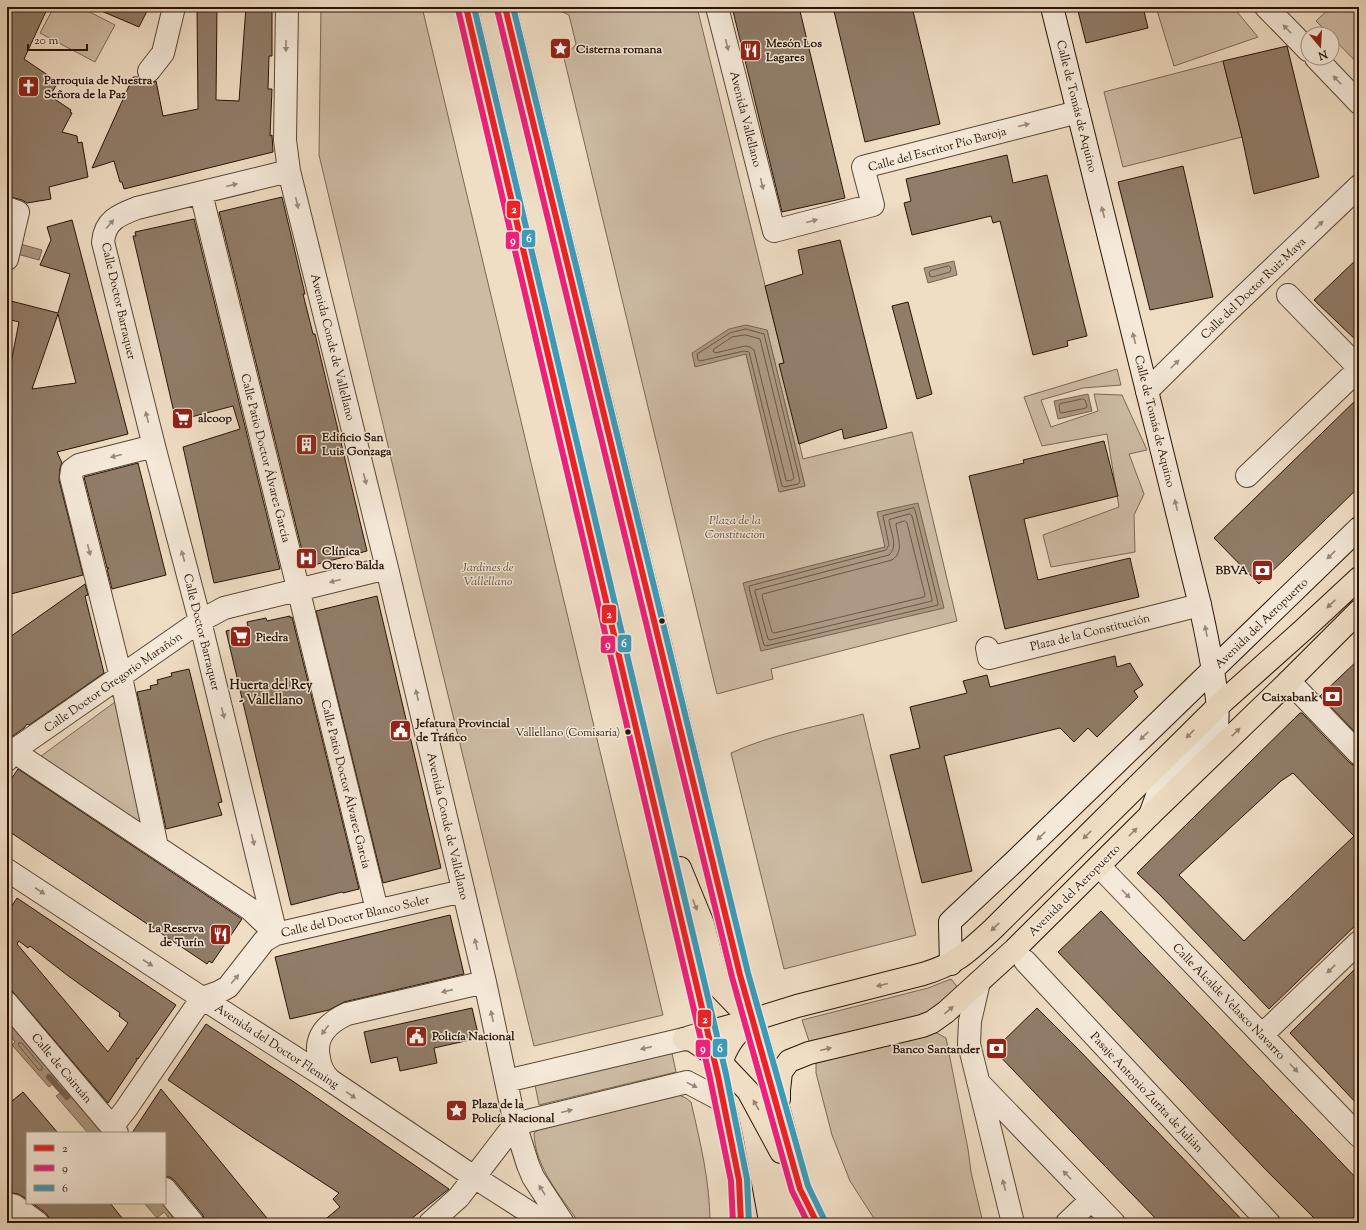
<svg xmlns="http://www.w3.org/2000/svg" width="1366" height="1230" font-family="'Sorts Mill Goudy',serif">
  <style>
    .green { fill: #cdbba4; stroke: #7b6754; fill-rule: evenodd }
    .water { fill: #ac9883; stroke: #786351 }
    .lines { fill: none; stroke-linecap: round; stroke-linejoin: round }
    .shore { stroke: #6a5644; stroke-width: 1 }
    .stream { stroke: #786351; stroke-width: 6 }
    .building { fill: #907c68; stroke: #291305; fill-rule: evenodd }
    .street-casing { stroke: #5a4635; stroke-width: 24 }
    .secondary-casing { stroke: #291305; stroke-width: 24 }
    .primary-casing { stroke: #291305; stroke-width: 24 }
    .street { stroke: #f5e9d9; stroke-width: 22 }
    .secondary { stroke: #f5e9d9; stroke-width: 22 }
    .primary { stroke: #efddc4; stroke-width: 22 }
    .bus-1-casing { stroke: #f5e9d9; stroke-width: 9 }
    .bus-2-casing { stroke: #f5e9d9; stroke-width: 9 }
    .bus-3-casing { stroke: #f5e9d9; stroke-width: 9 }
    .bus-1 { stroke: #eb2227; stroke-width: 6 }
    .bus-2 { stroke: #ed207b; stroke-width: 6 }
    .bus-3 { stroke: #3d9ab8; stroke-width: 6 }
    .oneway { fill: #99897a }
    .oneway2 { fill: #96826e }
    .bus-dot { fill: #291305; stroke: #f5e9d9; stroke-width: 1.5 }
    .labels { text-anchor: middle; stroke-width: 3; stroke-linejoin: round; paint-order: stroke }
    .bus-label { font-size: 11px; fill: #291305; stroke: #f5e9d9; text-anchor: end }
    .poi-label { font-size: 12px; font-weight: bold; fill: #291305; stroke: #f5e9d9; text-anchor: start }
    .street-label { font-size: 12px; fill: #291305; stroke: #f5e9d9 }
    .park-label { font-size: 12px; font-style: italic; fill: #624e3d; stroke: #f5e9d9 }
    .neighbourhood-label { font-size: 13px; font-weight: bold; fill: #291305; stroke: #f5e9d9 }
    .line-badge { stroke: #f5e9d9; stroke-width: 1.5 }
    .badge-label { font-size: 11px; text-anchor: middle; font-weight: bold; fill: #fff }
  </style>
  <rect width="100%" height="100%" fill="#efddc4"/>
  <filter id="stains"><feTurbulence type="fractalNoise" baseFrequency=".005" numOctaves="4"/><feColorMatrix values="0 0 0 0 .2 0 0 0 0 .09 0 0 0 0 .02 0 0 0 .5 -.17"/></filter>
  <radialGradient id="worn" r=".72"><stop offset=".6" stop-color="#630" stop-opacity="0"/><stop offset="1" stop-color="#630" stop-opacity=".3"/></radialGradient>
  <path class="green" d="M54 7H80L115 25 95 62 40 33Z
    M321 7H422L663 1015 534 1046 423 593 319 155Z
    M552 7H697L784 363 780 364 803 459 912 432 957 621 771 669 773 679 717 694 564 58 576 44 569 15ZM767 330 805 486 780 492 746 354ZM885 547 761 651 744 583Z
    M1156 7H1233L1258 37 1174 66Z
    M1331 7H1359V65L1332 37V34H1329L1316 21Z
    M1223 61 1242 137 1123 167 1104 92Z
    M1117 369 1121 385 1083 388 1041 400 1051 427 1098 411 1094 394 1122 395 1147 450 1129 454 1144 494 1134 515 1135 552 1051 567 1043 535 1119 507 1107 434 1042 446 1024 397Z
    M115 702 144 824 141 827 37 759Z
    M863 714 916 935 784 969 731 753C772 734 820 726 863 714Z
    M951 979 959 989 925 1015 810 1044 802 1020 928 988Z
    M935 1032 946 1038 968 1149 971 1172 983 1223H877L850 1181 832 1135 816 1073V1063Z
    M672 1053 676 1072 539 1105 535 1085Z
    M679 1095 686 1098 691 1102C700 1141 710 1182 710 1223H579C561 1196 535 1168 534 1133L541 1128Z"/>
  <path class="water" d="M20 244 42 250 39 260 17 254Z
    M954 261 957 275 928 283 924 268Z
    M746 325 767 330 805 486 779 492 746 354 695 367 692 353 729 329Z
    M1088 394 1092 411 1058 419 1054 401Z
    M918 503 944 608 761 651 743 583 885 547 877 512Z
    M7 1019 58 1080 49 1087 12 1045 15 1042 7 1031Z
    M66 1089 103 1133H88L56 1096Z
    M144 1203H162L179 1223H173L164 1212 157 1218Z"/>
  <g class="lines">
    <path class="shore" d="M949 266 951 268 950 272 932 277 930 276 929 272 930 271Z
      M746 329 764 334 800 481 798 484 784 487 782 486 749 352 744 351 700 361 698 360 697 354 730 333Z
      M746 335 760 339 794 478 792 480 787 481 786 480 754 350 750 347 745 346 715 353 713 351 714 349 732 337Z
      M1083 399 1085 400 1087 406 1086 408 1062 413 1060 412 1059 406 1060 404Z
      M914 508 915 510 938 603V605L766 646 764 645 749 588V586L886 550 889 545 883 516Z
      M910 514 912 516 932 599V601L770 640 768 639 755 592V590L889 555C899 546 890 531 889 520Z
      M905 521 907 523 925 595 924 597 774 633 772 632 762 596 763 594 892 560C905 551 897 537 896 524Z
      M19 1043H22L42 1067V1070H39L19 1046Z"/>
    <path class="stream" d="M49 1077 67 1097"/>
  </g>
  <path class="building" d="M7 7H48L24 59 58 82 50 96 71 110 70 112 72 113 62 132 77 136 78 143 82 142 88 177 49 187 51 199 27 203 22 200 7 196Z
    M92 7H149L139 27Z
    M197 7H217L216 100 239 101 246 7H269V10L272 11V56H269L268 89H272L270 136 272 135 273 152 124 189 122 182H120L114 161 92 168 133 77H138L142 81 147 83H153L156 81 163 116 198 109Z
    M732 7H799L845 198 782 212Z
    M833 7H912L940 124 865 142Z
    M1077 7H1143L1148 28 1086 43Z
    M1287 46 1319 177 1254 194 1242 137 1223 61Z
    M1007 155 1013 183 1047 175 1087 336 1067 341 1068 346 1033 355 1000 221 993 223 991 216 912 235 904 203 911 201 906 179Z
    M1183 166 1213 297 1150 310 1118 182Z
    M282 197 305 294H303L313 334H315L367 551 306 567 219 212Z
    M194 219 280 569 214 583 183 447 240 429 233 406 176 421 133 236H136L135 232Z
    M72 220 128 434 57 452 62 463 60 468 59 480 83 575 7 595V367L10 368 19 322 7 319V300L58 313 70 274 40 265 51 240 47 227ZM58 314 76 383 32 389Z
    M840 240 887 428 844 439 842 429 799 444 779 364 784 363 765 286 803 274 798 250Z
    M1359 257V343L1314 300Z
    M908 302 932 394 917 399 892 306Z
    M1359 397V487L1259 584 1214 538Z
    M1104 441 1118 496 1024 519 1038 580 1130 558 1139 597 1005 629 969 476 1024 463 1023 460Z
    M138 463 166 575 112 589 107 569 109 568H107L84 477Z
    M85 584 88 595 85 596 104 673 29 725 27 724 24 728 7 740V639Z
    M377 596 441 868 383 883 316 611Z
    M290 616V618L292 617 359 889 343 893 342 892 291 905 226 631 248 626 247 622 266 618 267 621Z
    M1115 656 1117 667 1130 663 1143 685 1134 691 1138 697 1097 737 1088 728 1074 742 1060 728 944 756 972 871 922 883 890 755 920 748 910 707 967 693 963 681 987 675 990 687Z
    M1359 659V736L1320 696Z
    M189 669 222 802 218 803 222 815 166 829 137 692 151 689 150 686 158 684 157 680 172 676 171 673Z
    M1300 713H1302L1350 763 1355 766H1359V922L1269 1009 1159 894 1137 873ZM1293 773 1354 836 1244 941 1179 875 1281 781Z
    M18 769 242 919 212 963 209 961 207 964 7 830V785Z
    M17 898 176 1005 138 1059 136 1058 137 1060 108 1103 7 985V913ZM19 941 28 948 30 946 67 975 120 1013 119 1016 128 1023 108 1052 17 944Z
    M1101 911 1359 1181V1223H1319L1267 1171 1058 952Z
    M450 915 464 974 344 1002 329 1010 290 1019 275 957Z
    M1359 965V1106L1290 1033Z
    M472 1008 479 1038 434 1048 437 1063 400 1071 397 1057 371 1063 364 1032Z
    M1037 1008 1079 1050 1245 1223H1160L1075 1135 994 1050Z
    M206 1024 294 1082 449 1189 406 1223H321L340 1207 333 1199 339 1193 252 1137 168 1080Z
    M161 1089 238 1183 271 1223H205L203 1215 175 1181 170 1177H165V1133H132Z
    M23 1092 58 1133H27V1199L18 1194 7 1192V1105Z
    M32 1203H110L126 1223H50L49 1218 46 1213Z"/>
  <g class="lines">
    <defs>
      <path id="street" d="M287 7 285 140 289 171 387 568 485 982 515 1124 528 1165 533 1177 563 1223
        M717 7 774 231 873 205 863 167 1078 112
        M1266 7 1308 50
        M1316 58 1359 103
        M149 71 163 53 174 7
        M201 193 377 910
        M7 208 18 212 7 259
        M1288 295 1359 368
        M1147 391 1225 314 1359 186
        M154 446 79 465 72 470 71 477 121 677 157 847
        M1247 476 1359 369
        M987 648 989 658 1200 605
        M1289 681 1359 754
        M13 751 250 909 276 934
        M7 760 13 751 200 621 224 608 387 568
        M1099 866 1359 1136
        M7 870 202 998 330 1080 474 1177 546 1223
        M276 934 200 621 154 446 103 242C105 220 119 215 137 208L289 171
        M1025 961 1269 1223
        M979 982 970 1021 969 1044 1013 1223
        M7 1003 117 1133
        M1262 1035 1359 942
        M330 1080C323 1073 320 1067 319 1058 314 1036 328 1023 347 1014L485 982
        M506 1081 684 1039 703 1033
        M980 1084 1114 1223
        M112 1127 126 1109 202 998 219 992 228 987 264 941 276 934 463 891
        M165 1189 193 1223
        M7 1204 15 1206 38 1223
        M430 1223 459 1197 515 1124 687 1082 723 1101
        M1067 1223 1091 1200"/>
      <path id="secondary" d="M1052 7 1200 605C1205 629 1225 715 1215 734L1159 790 1150 815
        M951 964 950 926V922L953 919 1016 860 1359 528"/>
      <path id="primary" d="M466 7 718 1076 732 1141 747 1223
        M505 7 666 668 740 975 780 1114 800 1189 817 1223
        M680 868 703 924 719 987 752 1021
        M708 1032 752 1020 797 1006 923 974C956 964 968 952 993 929L1217 707 1302 631 1359 578
        M684 1039 692 1040 713 1054 748 1091 781 1152
        M718 1076C723 1051 732 1036 752 1020
        M779 1099V1090L781 1072 789 1061 809 1053 922 1026 932 1022 946 1012 1014 950 1150 815 1289 681 1359 611"/>
    </defs>
    <use href="#street" class="street-casing"/>
    <use href="#secondary" class="secondary-casing"/>
    <use href="#primary" class="primary-casing"/>
    <use href="#street" class="street"/>
    <use href="#secondary" class="secondary"/>
    <use href="#primary" class="primary"/>
    <defs>
      <path id="bus-1" d="M466 7 718 1076 739 1180 741 1223
        M505 7 740 975 800 1189 817 1223"/>
      <path id="bus-2" d="M458 9 710 1078 731 1181 733 1223
        M497 9 732 977 792 1191 808 1223"/>
      <path id="bus-3" d="M474 7 726 1074 747 1179 749 1223
        M513 7 748 973 808 1186 824 1219"/>
    </defs>
    <use href="#bus-1" class="bus-1-casing"/>
    <use href="#bus-2" class="bus-2-casing"/>
    <use href="#bus-3" class="bus-3-casing"/>
    <use href="#bus-1" class="bus-1"/>
    <use href="#bus-2" class="bus-2"/>
    <use href="#bus-3" class="bus-3"/>
  </g>
  <defs><path id="oneway-solid" d="M-6-.8H1V-3.2L6.5 0L1 3.2V.8H-6Z"/></defs>
  <g class="oneway">
    <use href="#oneway-solid" transform="translate(1287 29) rotate(-134)"/>
    <use href="#oneway-solid" transform="translate(727 45) rotate(76)"/>
    <use href="#oneway-solid" transform="translate(286 46) rotate(91)"/>
    <use href="#oneway-solid" transform="translate(1337 80) rotate(-134)"/>
    <use href="#oneway-solid" transform="translate(1024 125) rotate(-14)"/>
    <use href="#oneway-solid" transform="translate(762 184) rotate(76)"/>
    <use href="#oneway-solid" transform="translate(232 185) rotate(-14)"/>
    <use href="#oneway-solid" transform="translate(297 203) rotate(76)"/>
    <use href="#oneway-solid" transform="translate(1103 212) rotate(-104)"/>
    <use href="#oneway-solid" transform="translate(812 221) rotate(-15)"/>
    <use href="#oneway-solid" transform="translate(110 224) rotate(-50)"/>
    <use href="#oneway-solid" transform="translate(1319 225) rotate(-44)"/>
    <use href="#oneway-solid" transform="translate(1134 338) rotate(-104)"/>
    <use href="#oneway-solid" transform="translate(1175 364) rotate(-45)"/>
    <use href="#oneway-solid" transform="translate(147 417) rotate(-104)"/>
    <use href="#oneway-solid" transform="translate(116 456) rotate(166)"/>
    <use href="#oneway-solid" transform="translate(365 479) rotate(76)"/>
    <use href="#oneway-solid" transform="translate(1176 505) rotate(-104)"/>
    <use href="#oneway-solid" transform="translate(89 550) rotate(76)"/>
    <use href="#oneway-solid" transform="translate(1331 555) rotate(136)"/>
    <use href="#oneway-solid" transform="translate(183 556) rotate(-105)"/>
    <use href="#oneway-solid" transform="translate(335 581) rotate(166)"/>
    <use href="#oneway-solid" transform="translate(1206 631) rotate(-101)"/>
    <use href="#oneway-solid" transform="translate(417 695) rotate(-103)"/>
    <use href="#oneway-solid" transform="translate(223 713) rotate(76)"/>
    <use href="#oneway-solid" transform="translate(1144 736) rotate(136)"/>
    <use href="#oneway-solid" transform="translate(1041 836) rotate(136)"/>
    <use href="#oneway-solid" transform="translate(253 840) rotate(76)"/>
    <use href="#oneway-solid" transform="translate(40 891) rotate(33)"/>
    <use href="#oneway-solid" transform="translate(1126 894) rotate(45)"/>
    <use href="#oneway-solid" transform="translate(476 944) rotate(-103)"/>
    <use href="#oneway-solid" transform="translate(148 963) rotate(33)"/>
    <use href="#oneway-solid" transform="translate(1331 969) rotate(136)"/>
    <use href="#oneway-solid" transform="translate(235 979) rotate(-50)"/>
    <use href="#oneway-solid" transform="translate(447 991) rotate(167)"/>
    <use href="#oneway-solid" transform="translate(492 1016) rotate(-102)"/>
    <use href="#oneway-solid" transform="translate(325 1030) rotate(127)"/>
    <use href="#oneway-solid" transform="translate(646 1048) rotate(167)"/>
    <use href="#oneway-solid" transform="translate(1294 1068) rotate(46)"/>
    <use href="#oneway-solid" transform="translate(692 1085) rotate(26)"/>
    <use href="#oneway-solid" transform="translate(351 1095) rotate(34)"/>
    <use href="#oneway-solid" transform="translate(567 1111) rotate(-14)"/>
    <use href="#oneway-solid" transform="translate(1067 1175) rotate(-134)"/>
    <use href="#oneway-solid" transform="translate(1004 1185) rotate(-104)"/>
    <use href="#oneway-solid" transform="translate(542 1190) rotate(-122)"/>
  </g>
  <g class="oneway2">
    <use href="#oneway-solid" transform="translate(1331 604) rotate(137)"/>
    <use href="#oneway-solid" transform="translate(1236 732) rotate(-44)"/>
    <use href="#oneway-solid" transform="translate(1190 734) rotate(135)"/>
    <use href="#oneway-solid" transform="translate(1133 832) rotate(-45)"/>
    <use href="#oneway-solid" transform="translate(1087 835) rotate(135)"/>
    <use href="#oneway-solid" transform="translate(695 905) rotate(68)"/>
    <use href="#oneway-solid" transform="translate(995 927) rotate(136)"/>
    <use href="#oneway-solid" transform="translate(882 985) rotate(166)"/>
    <use href="#oneway-solid" transform="translate(949 1010) rotate(-41)"/>
    <use href="#oneway-solid" transform="translate(826 1049) rotate(-14)"/>
    <use href="#oneway-solid" transform="translate(756 1105) rotate(-120)"/>
  </g>
  <defs>
    <symbol id="sight-square" viewBox="-11 -11 22 22"><rect x="-9" y="-9" width="18" height="18" rx="4" fill="#8f2418" stroke="#f5e9d9"/><path d="M0-6L1.8-2.2L6-1.7L2.9 1.2L3.7 5.4L0 3.3L-3.7 5.4L-2.9 1.2L-6-1.7L-1.8-2.2Z" fill="#fff"/></symbol>
    <symbol id="restaurant-square" viewBox="-11 -11 22 22"><rect x="-9" y="-9" width="18" height="18" rx="4" fill="#8f2418" stroke="#f5e9d9"/><path d="M-5-6h1v4h1v-4h1v4h1v-4h1v5L-1.5 .5V6h-2V.5L-5-1ZM5-6V6H3V1.5H1.5Q1.5-4 5-6Z" fill="#fff"/></symbol>
    <symbol id="church-square" viewBox="-11 -11 22 22"><rect x="-9" y="-9" width="18" height="18" rx="4" fill="#8f2418" stroke="#f5e9d9"/><path d="M-1.2-6h2.4v3.5h3.3v2.4h-3.3V6h-2.4V-.1h-3.3v-2.4h3.3Z" fill="#fff"/></symbol>
    <symbol id="supermarket-square" viewBox="-11 -11 22 22"><rect x="-9" y="-9" width="18" height="18" rx="4" fill="#8f2418" stroke="#f5e9d9"/><path d="M-6-5.5h2.5l.6 2H6L4.5 2H-2.5L-4.4-4H-6ZM-1.5 3.2a1.3 1.3 0 1 0 .1 0ZM3 3.2a1.3 1.3 0 1 0 .1 0Z" fill="#fff"/></symbol>
    <symbol id="building-square" viewBox="-11 -11 22 22"><rect x="-9" y="-9" width="18" height="18" rx="4" fill="#8f2418" stroke="#f5e9d9"/><path d="M-4-6H4V6H1V3H-1V6H-4ZM-2.5-4.3h1.7v1.8h-1.7ZM.8-4.3h1.7v1.8H.8ZM-2.5-1h1.7V.8h-1.7ZM.8-1h1.7V.8H.8Z" fill="#fff"/></symbol>
    <symbol id="hospital-square" viewBox="-11 -11 22 22"><rect x="-9" y="-9" width="18" height="18" rx="4" fill="#8f2418" stroke="#f5e9d9"/><path d="M-5-5h3v3.5h4V-5h3V5h-3V1.5h-4V5h-3Z" fill="#fff"/></symbol>
    <symbol id="bank-square" viewBox="-11 -11 22 22"><rect x="-9" y="-9" width="18" height="18" rx="4" fill="#8f2418" stroke="#f5e9d9"/><path d="M-6-4H6V4H-6ZM0-2.3a2.3 2.3 0 1 0 0 4.6a2.3 2.3 0 1 0 0-4.6Z" fill="#fff"/></symbol>
    <symbol id="civic-square" viewBox="-11 -11 22 22"><rect x="-9" y="-9" width="18" height="18" rx="4" fill="#8f2418" stroke="#f5e9d9"/><path d="M-.6-6.5H3V-4.5H.6V-3L4-1V1h2V6H-6V1h2V-1L-.6-3ZM-1.2 2.5V6h2.4V2.5Z" fill="#fff"/></symbol>
  </defs>
  <g fill-rule="evenodd">
    <use href="#sight-square" x="548" y="36" width="25" height="25"/>
    <use href="#restaurant-square" x="738" y="38" width="25" height="25"/>
    <use href="#church-square" x="16" y="74" width="25" height="25"/>
    <use href="#supermarket-square" x="170" y="406" width="25" height="25"/>
    <use href="#building-square" x="294" y="432" width="25" height="25"/>
    <use href="#hospital-square" x="294" y="546" width="25" height="25"/>
    <use href="#bank-square" x="1250" y="558" width="25" height="25"/>
    <use href="#supermarket-square" x="228" y="624" width="25" height="25"/>
    <use href="#bank-square" x="1320" y="684" width="25" height="25"/>
    <use href="#civic-square" x="388" y="718" width="25" height="25"/>
    <use href="#restaurant-square" x="208" y="922" width="25" height="25"/>
    <use href="#civic-square" x="404" y="1024" width="25" height="25"/>
    <use href="#bank-square" x="984" y="1036" width="25" height="25"/>
    <use href="#sight-square" x="444" y="1098" width="25" height="25"/>
  </g>
  <g class="bus-dot">
    <circle cx="662" cy="621" r="3.5"/>
    <circle cx="628" cy="732" r="3.5"/>
  </g>
  <g class="labels">
    <g class="bus-label">
      <text x="620" y="736">Vallellano (Comisaría)</text>
    </g>
    <g class="poi-label">
      <text x="766" y="47">Mesón Los<tspan x="766" dy="14">Lagares</tspan></text>
      <text x="576" y="53">Cisterna romana</text>
      <text x="44" y="84">Parroquia de Nuestra<tspan x="44" dy="14">Señora de la Paz</tspan></text>
      <text x="198" y="422">alcoop</text>
      <text x="322" y="441">Edificio San<tspan x="322" dy="14">Luis Gonzaga</tspan></text>
      <text x="322" y="555">Clínica<tspan x="322" dy="14">Otero Balda</tspan></text>
      <text x="1248" y="574" text-anchor="end">BBVA</text>
      <text x="256" y="641">Piedra</text>
      <text x="1318" y="701" text-anchor="end">Caixabank</text>
      <text x="416" y="727">Jefatura Provincial<tspan x="416" dy="14">de Tráfico</tspan></text>
      <text x="204" y="932" text-anchor="end">La Reserva<tspan x="204" dy="14">de Turín</tspan></text>
      <text x="432" y="1040">Policía Nacional</text>
      <text x="980" y="1053" text-anchor="end">Banco Santander</text>
      <text x="472" y="1108">Plaza de la<tspan x="472" dy="14">Policía Nacional</tspan></text>
    </g>
    <g class="street-label">
      <text transform="translate(1077 106) rotate(76)" y="4">Calle de Tomás de Aquino</text>
      <text transform="translate(746 119) rotate(76)" y="4">Avenida Vallellano</text>
      <text transform="translate(937 149) rotate(-15)" y="4">Calle del Escritor Pío Baroja</text>
      <text transform="translate(1253 288) rotate(-44)" y="4">Calle del Doctor Ruiz Maya</text>
      <text transform="translate(119 301) rotate(77)" y="4">Calle Doctor Barraquer</text>
      <text transform="translate(333 347) rotate(76)" y="4">Avenida Conde de Vallellano</text>
      <text transform="translate(1155 421) rotate(76)" y="4">Calle de Tomás de Aquino</text>
      <text transform="translate(266 458) rotate(76)" y="4">Calle Patio Doctor Álvarez García</text>
      <text transform="translate(1261 623) rotate(-44)" y="4">Avenida del Aeropuerto</text>
      <text transform="translate(202 632) rotate(76)" y="4">Calle Doctor Barraquer</text>
      <text transform="translate(1090 632) rotate(-14)" y="4">Plaza de la Constitución</text>
      <text transform="translate(113 682) rotate(-35)" y="4">Calle Doctor Gregorio Marañón</text>
      <text transform="translate(346 784) rotate(76)" y="4">Calle Patio Doctor Álvarez García</text>
      <text transform="translate(448 826) rotate(77)" y="4">Avenida Conde de Vallellano</text>
      <text transform="translate(1074 890) rotate(-45)" y="4">Avenida del Aeropuerto</text>
      <text transform="translate(355 916) rotate(-13)" y="4">Calle del Doctor Blanco Soler</text>
      <text transform="translate(1229 1001) rotate(46)" y="4">Calle Alcalde Velasco Navarro</text>
      <text transform="translate(277 1046) rotate(33)" y="4">Avenida del Doctor Fleming</text>
      <text transform="translate(62 1068) rotate(50)" y="4">Calle de Cairuán</text>
      <text transform="translate(1147 1092) rotate(47)" y="4">Pasaje Antonio Zurita de Julián</text>
    </g>
    <g class="park-label">
      <text x="735" y="524">Plaza de la<tspan x="735" dy="14">Constitución</tspan></text>
      <text x="488" y="571">Jardines de<tspan x="488" dy="14">Vallellano</tspan></text>
    </g>
    <g class="neighbourhood-label">
      <text x="271" y="689">Huerta del Rey<tspan x="271" dy="15">- Vallellano</tspan></text>
    </g>
  </g>
  <g class="line-badge">
    <rect x="506" y="200" width="15" height="19" rx="4" fill="#eb2227"/>
    <rect x="521" y="229" width="15" height="19" rx="4" fill="#3d9ab8"/>
    <rect x="505" y="231" width="15" height="19" rx="4" fill="#ed207b"/>
    <rect x="601" y="604" width="16" height="20" rx="4" fill="#eb2227"/>
    <rect x="617" y="634" width="15" height="19" rx="4" fill="#3d9ab8"/>
    <rect x="600" y="635" width="16" height="19" rx="4" fill="#ed207b"/>
    <rect x="697" y="1009" width="15" height="19" rx="4" fill="#eb2227"/>
    <rect x="712" y="1038" width="16" height="20" rx="4" fill="#3d9ab8"/>
    <rect x="695" y="1039" width="16" height="19" rx="4" fill="#ed207b"/>
  </g>
  <g class="badge-label">
    <text x="514" y="213">2</text>
    <text x="529" y="242">6</text>
    <text x="513" y="244">9</text>
    <text x="609" y="618">2</text>
    <text x="624" y="647">6</text>
    <text x="608" y="648">9</text>
    <text x="705" y="1023">2</text>
    <text x="720" y="1052">6</text>
    <text x="703" y="1052">9</text>
  </g>
  <rect width="1366" height="1230" fill="none" stroke="#efddc4" stroke-width="24"/>
  <rect x="8" y="8" width="1350" height="1214" fill="none" stroke="#291305" stroke-width="2"/>
  <rect x="12" y="12" width="1342" height="1206" fill="none" stroke="#291305"/>
  <rect x="26" y="1132" width="140" height="72" fill="#f5e9d9" stroke="#a39384"/>
  <rect x="34" y="1145" width="20" height="6" fill="#eb2227" stroke="#a39384"/>
  <text x="62" y="1152" font-size="12" fill="#291305">2</text>
  <rect x="34" y="1165" width="20" height="6" fill="#ed207b" stroke="#a39384"/>
  <text x="62" y="1172" font-size="12" fill="#291305">9</text>
  <rect x="34" y="1185" width="20" height="6" fill="#3d9ab8" stroke="#a39384"/>
  <text x="62" y="1192" font-size="12" fill="#291305">6</text>
  <g transform="translate(1320 46) rotate(162)"><circle r="19" fill="#f5e9d9" stroke="#a39384"/>
  <path d="M0-3L7 15L0 10L-7 15Z" fill="#8f2418"/>
  <text y="-6" font-size="11" font-weight="bold" text-anchor="middle" fill="#291305">N</text>
  </g>
  <path d="M28 44v6h59v-6" fill="none" stroke="#291305" stroke-width="2"/>
  <text x="34" y="44" font-size="12" fill="#291305" stroke="#f5e9d9" stroke-width="3" paint-order="stroke">20 m</text>
  <rect width="100%" height="100%" filter="url(#stains)"/>
  <rect width="100%" height="100%" fill="url(#worn)"/>
</svg>
